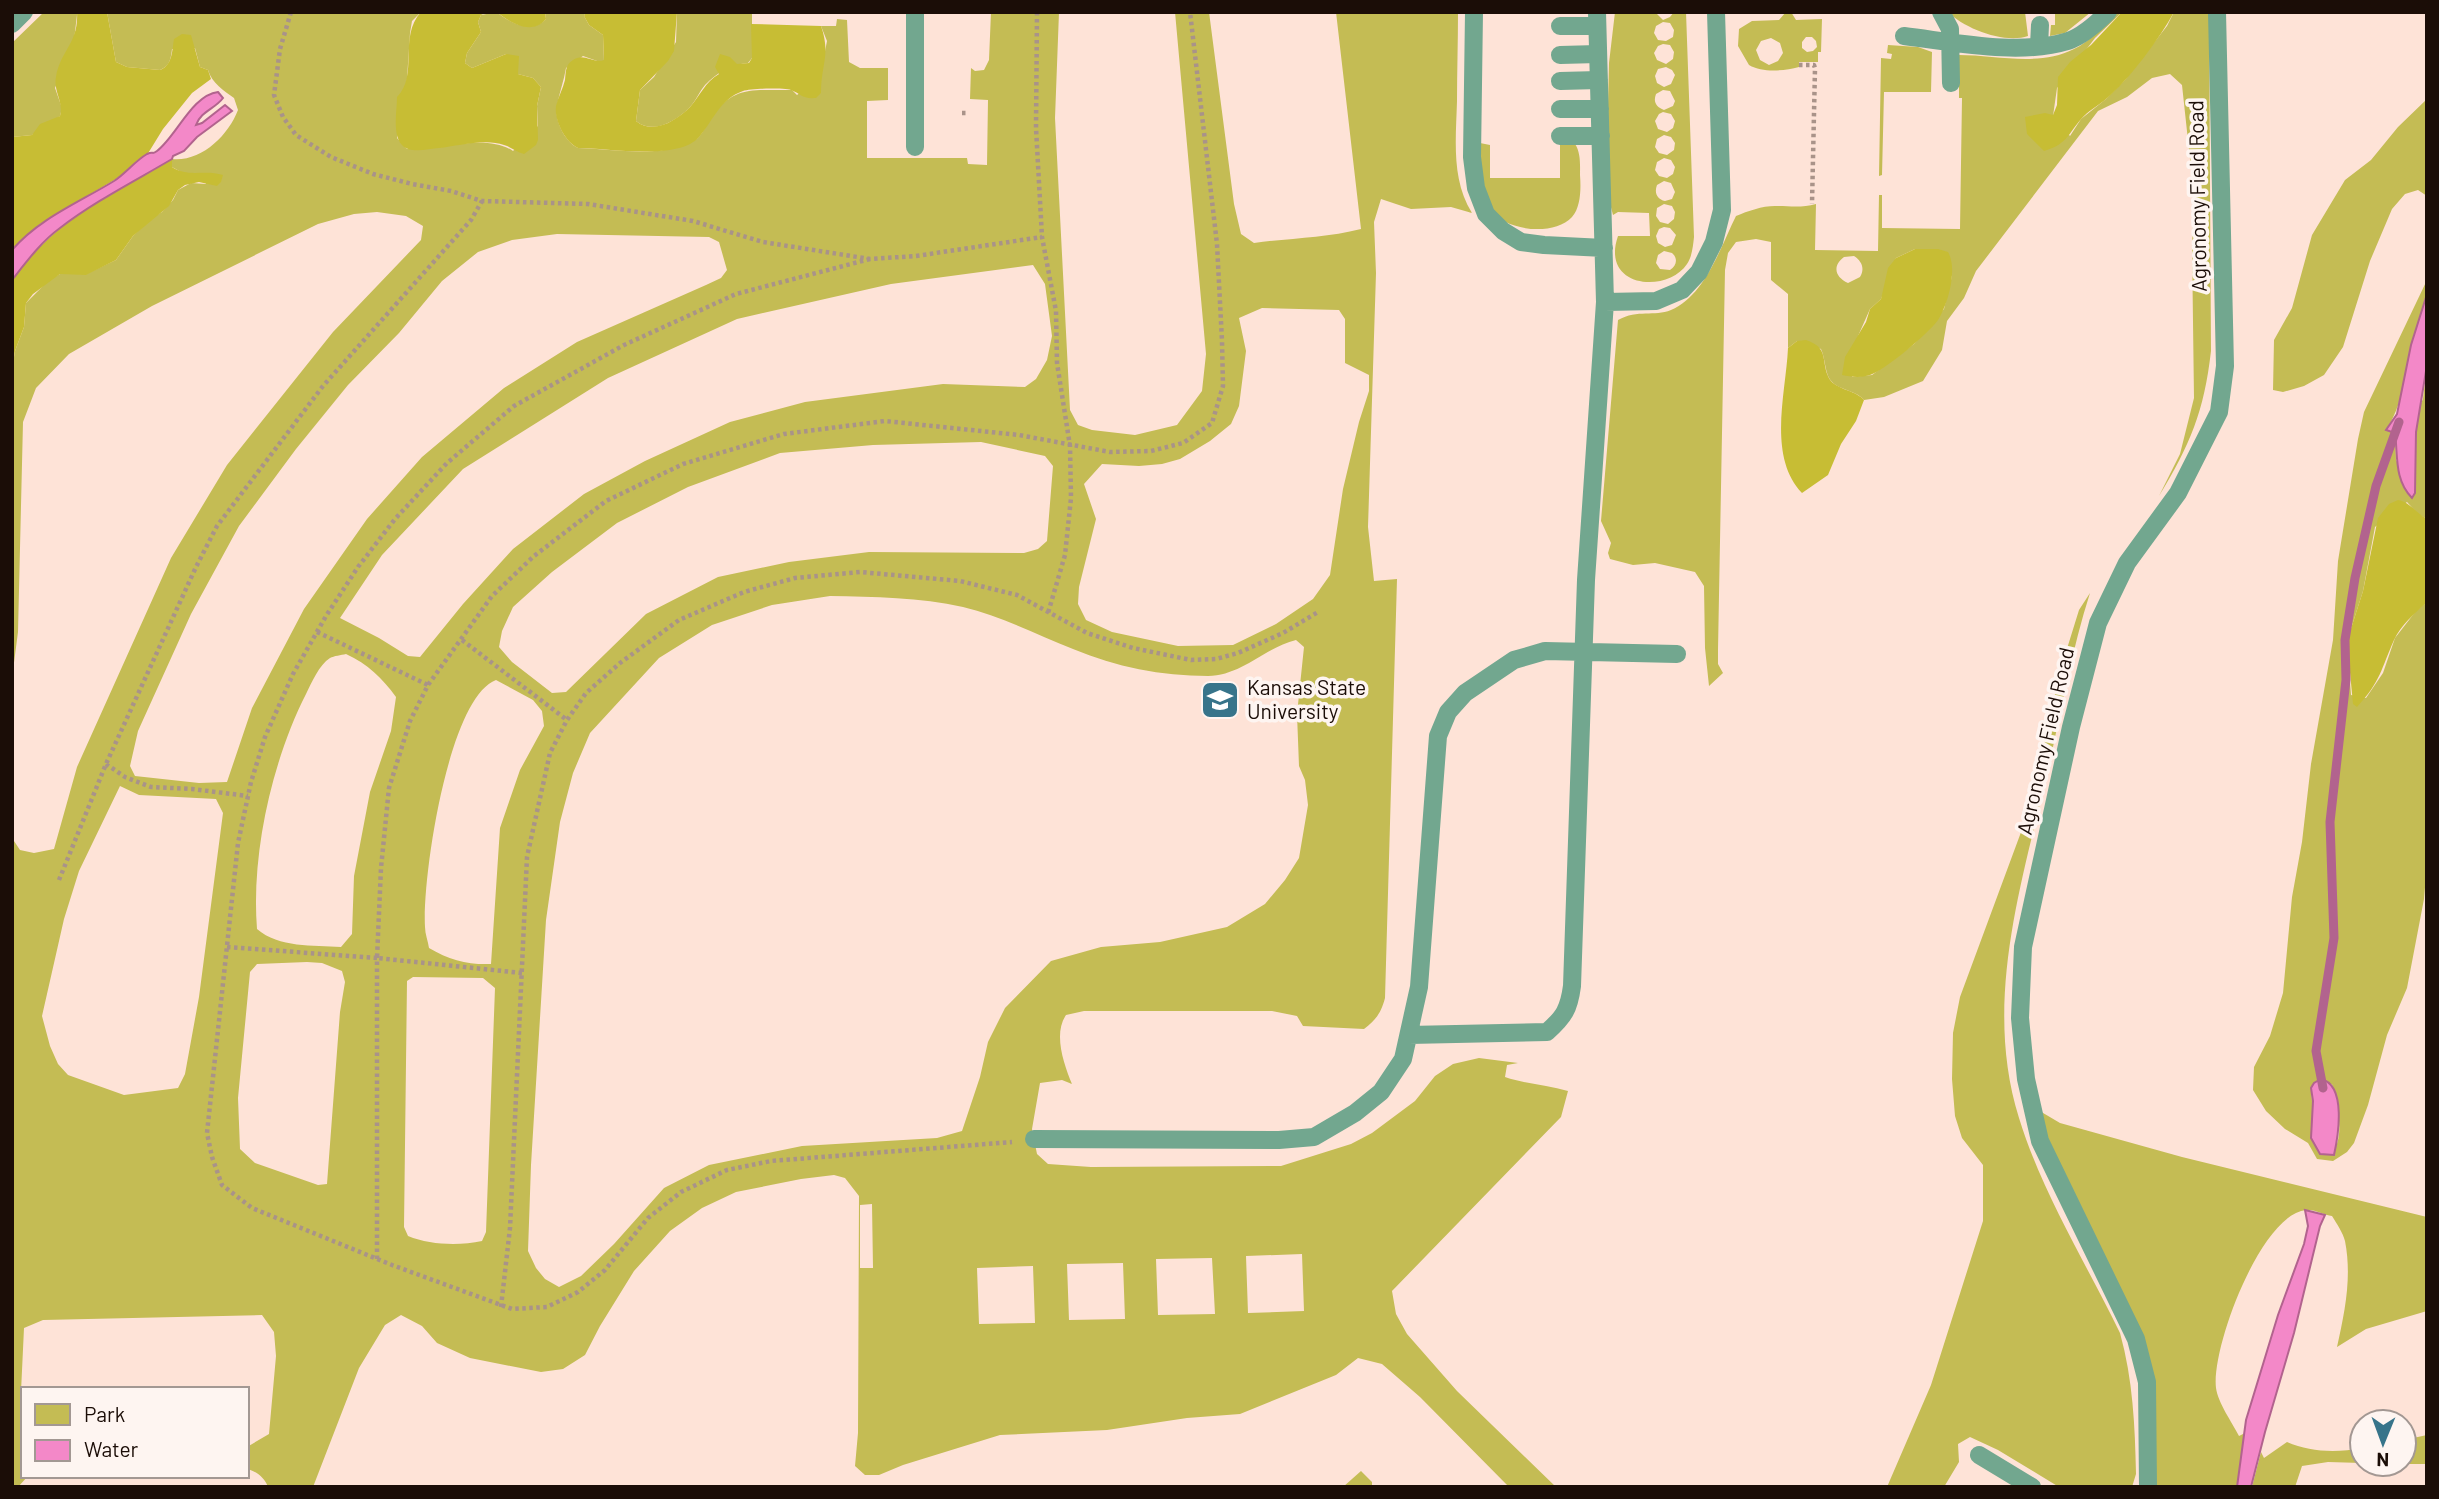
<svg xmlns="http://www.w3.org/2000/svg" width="2439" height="1499" font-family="Barlow,sans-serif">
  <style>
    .green { fill: #c4bc54; fill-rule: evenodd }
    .forest { fill: #c7bd34 }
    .water { fill: #f388c8; stroke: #b2638e; stroke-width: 2 }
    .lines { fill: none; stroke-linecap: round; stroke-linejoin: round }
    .stream { stroke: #b2638e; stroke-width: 9 }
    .path { stroke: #a99389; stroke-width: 4.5; stroke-dasharray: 3.5 3.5; stroke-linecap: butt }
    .lane { stroke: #72a78f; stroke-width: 18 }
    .labels { text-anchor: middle; stroke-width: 7; stroke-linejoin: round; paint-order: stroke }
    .street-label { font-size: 21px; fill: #1b0d07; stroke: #fef5f1 }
    .poi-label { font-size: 21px; fill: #1b0d07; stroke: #fef5f1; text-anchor: start }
  </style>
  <rect width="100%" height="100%" fill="#fee3d7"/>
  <path class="green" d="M44 12H77V15L74 40 55 88 62 108 60 116 32 135 12 137V43Z
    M107 12H421L412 21 410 33 407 79 397 138 407 149C438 150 487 133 513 151L538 126 537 106 541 87 533 78 518 74V66L506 54 472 68 465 63 467 53 481 32 478 22 481 15 497 12C509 23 533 34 546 19L545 12H586L584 16 589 25 603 35 604 61 600 62 583 56 566 68C564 81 559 93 557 106 554 120 565 142 578 148 617 149 659 159 695 140 702 136 706 125 711 118 734 84 755 91 792 90L797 95 820 77 827 41 821 26H836L837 19 847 20 849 62 860 68H888V100L867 101V158H967L968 164 987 165 988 100 970 99 971 68 975 71 984 70 989 60 991 12H1059L1055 118 1070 410 1078 425 1092 430 1135 435 1177 425 1202 391 1206 354 1175 12H1209L1234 204 1241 234 1254 243C1290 238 1326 238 1361 229L1336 12H1458C1458 42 1457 71 1457 101 1456 139 1451 179 1472 213L1451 207 1411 209 1381 199 1374 222 1376 273 1368 527 1374 581 1397 579 1385 998C1381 1013 1376 1020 1364 1029L1303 1026 1297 1016 1272 1011H1084L1066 1015C1053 1034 1064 1064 1072 1084L1062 1080 1040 1083 1032 1129 1037 1154 1048 1164 1091 1167 1281 1166 1351 1144 1372 1133 1415 1101 1435 1076 1453 1064 1479 1058 1518 1063 1507 1065 1505 1077C1525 1084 1547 1085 1568 1091L1561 1117 1392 1291 1396 1314 1407 1334 1457 1391 1556 1487H1509L1420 1397 1382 1364 1358 1358 1336 1375 1240 1414 1187 1418 1107 1430 1000 1435 903 1465 879 1475H865L855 1466 858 1433 859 1196 845 1178 834 1175 801 1179 736 1192 702 1208 670 1231 634 1271 600 1326 585 1355 563 1369 541 1372 470 1358 437 1343 422 1326 401 1315 385 1325 359 1368 313 1487H268C265 1478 256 1471 247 1469V1447L269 1434 276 1356 274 1332 262 1315 43 1320 24 1328 20 1413 23 1476H28L18 1487H12V838L20 850 34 853 54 849 77 767 171 558 227 465 333 332 421 240 423 226 406 216 377 212 354 214 318 224 152 306 69 354 36 388 23 422 18 632 12 678 14 549 12 369 15 351 24 327 26 303 49 280 60 274H86L116 260 133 236 152 218 162 212 173 200 178 190 191 183 206 184 203 174 183 173 172 167V159C201 162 228 136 238 110L234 98C224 91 212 83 208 70L200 67 195 48 172 49C171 58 170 66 160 70L127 67 116 62ZM557 234 709 237 719 242 727 270 721 278 706 285 577 342 504 388 422 457 367 519 304 609 252 708 227 782 199 783 135 776 130 766 138 731 191 614 239 526 296 449 348 385 399 333 442 281 478 252 512 240ZM1033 265 1045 284 1052 336 1047 360 1036 379 1025 387 943 384 805 402 730 422 645 461 584 494 513 549 463 604 420 657 408 656 379 638 340 618 382 555 463 469 608 378 737 319 891 284ZM1262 308 1339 310 1345 319V363L1369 375V391L1359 422 1343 489 1330 575 1313 599 1276 624 1233 645 1178 646 1112 632 1086 620 1078 604 1079 587 1096 519 1084 484 1102 464 1139 466 1162 464 1180 459 1210 441 1231 424 1239 406 1246 351 1239 318ZM981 442 1045 456 1053 466 1047 541 1038 549 1024 553 869 552 789 562 718 577 646 614 566 692 552 693 512 662 499 647 502 631 513 607 552 572 617 523 688 487 780 453 873 445ZM830 596C874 597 920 597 963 607 1001 616 1037 635 1073 649 1116 667 1161 676 1208 676 1241 676 1266 647 1296 640L1304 647 1297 714 1299 766 1305 780 1308 805 1299 858 1285 880 1265 904 1227 927 1160 942 1101 947 1051 961 1005 1008 988 1042 980 1077 962 1131 937 1138 802 1146 709 1165 664 1188 614 1244 581 1276 559 1287 545 1279 536 1268 528 1251 531 1165 546 920 560 822 573 773 590 733 659 658 712 625 772 605ZM346 654C368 664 382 678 396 697L391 731 370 792 354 876 352 934 341 947C313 945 279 948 257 929 251 854 272 761 306 694 312 682 319 665 330 658 334 656 341 655 346 654ZM496 680 533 700 542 711 544 726 520 770 500 828 491 964C469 965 449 960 429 948 428 941 425 934 425 927 422 879 448 698 496 680ZM120 786 139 795 216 799 223 813 199 997 185 1074 178 1088 124 1095 68 1075 58 1064 50 1046 42 1016 64 919 79 871ZM307 962 322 963 342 971 345 982 340 1012 327 1184 318 1185 255 1163 240 1149 238 1098 250 972 257 964ZM413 977 483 978 495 988 486 1232 482 1241C459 1246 430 1245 408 1236L404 1227 407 981ZM872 1204 873 1268H860V1205ZM1302 1254 1304 1311 1248 1313 1246 1256ZM1212 1258 1215 1314 1158 1315 1156 1259ZM1123 1263 1125 1319 1069 1320 1067 1264ZM1033 1266 1035 1323 979 1324 977 1268Z
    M677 12H752V58L748 63C732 64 716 73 705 85 699 92 696 101 689 108 676 121 653 135 636 121L640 90 654 77 676 42Z
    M1615 12H1655L1663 20 1670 17 1674 12H1686L1694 237C1693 246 1692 257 1687 264 1667 294 1600 288 1618 236H1650L1649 213 1618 212 1613 215 1606 188 1609 63ZM1663 22 1670 23 1674 30 1673 37 1666 41 1658 40 1654 33 1656 26ZM1663 44 1670 45 1674 52 1673 59 1666 64 1657 60 1654 53 1658 46ZM1666 67 1672 70 1675 75 1671 84 1664 87 1657 83 1655 76 1658 69ZM1663 90 1670 91 1675 101 1673 106 1664 110C1656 107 1653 102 1656 94ZM1663 112 1671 114 1675 121 1673 128 1667 132 1658 129 1655 121 1659 114ZM1664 135 1671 137 1675 143 1674 150 1667 155 1659 153 1655 147 1657 139ZM1664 158 1671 160 1675 167 1673 174 1667 178 1659 176 1655 170 1657 162ZM1664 181 1671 183 1675 192 1672 199 1665 201C1657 199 1654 193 1657 185ZM1664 204 1672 206 1675 212 1674 219 1668 224 1660 222 1656 216 1657 208ZM1664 227 1670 228 1676 235 1672 245 1665 247 1658 243 1656 236 1659 229ZM1664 251 1672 253C1678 258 1677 266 1670 270L1660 269 1656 263 1658 255Z
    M1786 12H1791L1796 20 1822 19 1821 52H1818V62H1799V67C1783 71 1763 73 1749 65L1738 46 1739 29 1752 21 1779 20ZM1806 37H1812L1816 41 1817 47 1813 51 1807 52 1802 48V42ZM1771 38 1780 43 1783 53 1778 61 1769 65 1760 60 1756 50 1761 41Z
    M1948 12H2025L2028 36C2005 44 1965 29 1948 12Z
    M2055 12H2091L2065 33 2050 36 2051 25H2055Z
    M2115 12H2122L2095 38 2057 88 2053 116 2070 136 2081 119 2106 99 2125 80 2167 26 2174 12H2209L2211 351C2204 412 2190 445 2159 496L2180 454 2194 398 2192 245 2194 196 2182 85 2170 74 2152 78 2127 97 2098 111 1976 271 1964 298 1947 321 1942 350 1923 381 1884 397 1864 400C1855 389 1837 391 1829 378 1825 371 1825 358 1821 349L1797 341 1788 348V294L1771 280V242L1756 239 1736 242 1728 253 1725 270 1718 650V664L1723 673 1709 686 1705 648 1704 586 1695 572 1655 563 1633 565 1610 559 1608 553 1611 543 1601 521 1618 320C1638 309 1654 317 1671 310 1705 296 1721 246 1736 216 1748 211 1762 206 1775 206 1790 206 1802 208 1816 204L1815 250 1878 251 1879 195H1882V228L1960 229 1962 98H1959V55C1996 55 2039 67 2074 49 2090 42 2103 25 2115 12ZM1915 249 1952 276 1944 309 1914 344 1872 375 1852 377 1858 336 1870 309 1881 299 1896 258ZM1854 256C1862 261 1865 269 1860 277L1848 283C1835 277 1832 266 1844 257Z
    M1888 45 1918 47 1932 52 1931 92H1884L1882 175 1879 176 1881 58 1891 59 1892 54 1887 53Z
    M2427 99V196L2418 190 2405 194 2392 209 2370 261 2343 347 2324 375 2304 386 2283 392 2273 390 2274 340 2292 308 2312 235 2345 180 2371 160 2398 127Z
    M1480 143 1490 145V178H1560V144H1575C1581 153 1580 165 1580 175 1581 188 1581 207 1572 217 1553 237 1504 231 1489 208 1483 199 1478 158 1476 144Z
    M2427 280C2427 303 2417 323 2412 345 2405 374 2403 405 2386 430L2395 433 2396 460 2415 493 2414 452 2418 410 2423 399 2427 365V519L2418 514 2407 502 2375 527 2363 591 2347 641 2351 695 2366 698 2383 673 2395 638 2416 611 2427 602V864L2424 899 2407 988 2387 1035 2368 1105 2354 1143 2347 1152 2333 1161 2317 1159 2308 1143 2285 1129 2266 1111 2253 1090 2254 1067 2270 1036 2283 993 2292 897 2302 842 2311 764 2333 640 2338 561 2358 439 2364 412ZM2332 1084C2337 1104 2344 1131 2335 1149L2313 1114 2311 1088Z
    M2090 593C2071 652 2061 713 2047 774 2021 886 1983 1003 2019 1118 2042 1193 2086 1263 2120 1333 2133 1380 2135 1426 2136 1474L2132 1487H2059L1998 1450 1970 1437 1958 1444 1959 1462 1944 1487H1887L1931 1385 1983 1221V1165L1962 1138 1955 1116 1952 1079 1953 1033 1960 997 2027 816 2061 668 2079 610Z
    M2038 1110 2060 1123 2182 1157 2427 1217V1311L2366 1329 2337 1347C2345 1311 2352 1277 2345 1241 2343 1233 2337 1224 2332 1216 2324 1215 2315 1209 2306 1210 2261 1214 2211 1348 2216 1388 2218 1403 2232 1422 2239 1436L2245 1433 2237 1487H2152L2151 1379 2047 1143Z
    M2427 1435V1464H2399H2404V1440Z
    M2287 1442C2310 1452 2336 1453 2362 1448V1463L2328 1462 2302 1466 2295 1487H2252L2261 1452 2264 1458Z
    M1361 1471 1372 1482V1487H1343Z"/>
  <path class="forest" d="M77 12H107L116 62 127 67 160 70C173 65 172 50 174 39L182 34 191 35 200 67 208 70 211 79 192 93 163 129 147 155 135 165 116 179 40 224 12 250V137L32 135 40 124 60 116C64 102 53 91 56 77 60 51 79 43 77 12Z
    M421 12H487L481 15 478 22 481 32 467 53 465 63 472 68 506 54 519 56 518 74 533 78 541 87 537 106 538 140 536 145 524 154C516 152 511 147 504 145 486 138 457 146 439 148 428 149 410 154 402 145 392 134 397 111 397 97 419 75 398 37 421 12Z
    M497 12H545L546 19C532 36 510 23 497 12Z
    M586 12H677L674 51 668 61 640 90 636 121C653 135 676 121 690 107 700 96 705 82 719 74L715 67 720 54 730 57 737 64 749 63 752 58 751 24 821 26C831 55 821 64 821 93L816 98C801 99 802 94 791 90 784 88 750 88 743 91 720 99 713 121 699 137 679 161 607 148 578 148 565 142 554 120 556 106 558 97 563 89 565 80 566 72 565 65 573 60 584 52 593 64 604 60L603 35 589 25 584 16Z
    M2122 12H2174C2160 38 2129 80 2106 99 2099 105 2091 109 2084 116 2069 131 2069 144 2044 151L2027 134 2025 117 2045 113 2053 115 2057 105 2058 77 2070 62 2091 45Z
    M172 159V167C188 178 205 169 223 175L221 182 217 186 199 182 185 185 178 190 169 206 133 236 116 260 86 275 60 274 33 294 26 303 24 327 15 351 12 369V280L31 255 59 229 91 206Z
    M1915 249H1938L1948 252C1958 269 1948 304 1938 320 1929 333 1884 371 1870 375 1861 378 1851 377 1842 375L1845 357 1866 322 1870 309 1881 299 1888 268 1896 258Z
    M1806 340C1829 348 1821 359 1828 376 1833 390 1855 389 1864 400L1856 421 1841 444 1828 475 1802 493C1767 456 1786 393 1788 348L1797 341Z
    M2398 500C2410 502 2416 513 2427 519V602C2415 613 2401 625 2394 640 2381 669 2381 681 2357 707L2353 704 2347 641 2363 591 2378 518 2389 504Z"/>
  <path class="water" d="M218 92 223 98C215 109 201 111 196 125L202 123 225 105 232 111 197 137 184 151 173 156 172 159C135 181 95 201 60 228 41 242 27 261 12 280V250C40 218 78 203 114 181 125 174 135 161 147 154 154 151 152 155 157 151 176 137 192 95 218 92Z
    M2427 294V365L2416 432 2415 493 2412 498C2394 480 2398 455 2395 433L2386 430 2397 414 2411 345Z
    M2321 1079C2347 1085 2338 1137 2334 1155L2320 1154 2311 1138 2313 1101 2311 1088 2314 1083Z
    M2305 1210 2325 1215 2320 1226 2294 1333 2265 1432 2251 1487H2237L2246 1420 2278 1315 2304 1244 2308 1226Z"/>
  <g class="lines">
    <path class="stream" d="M2323 1088 2316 1051 2334 938 2330 822 2346 680 2345 640 2355 578 2376 486 2399 422"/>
    <path class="path" d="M291 12 280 49 274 95 283 117 296 135 331 157 373 174 412 184 451 191 482 201 588 204 693 221 763 242 870 259 916 256 1042 237
      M1037 12 1036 128 1042 237 1056 311 1057 363 1070 446 1071 498 1065 555 1048 613
      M1799 65H1814L1815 68 1812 204
      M962 113H968
      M870 259 736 294 624 345 514 406 447 463 395 519 358 567 326 616 293 674 265 737 251 782 238 843 207 1133 212 1157 222 1185 252 1208 392 1265 512 1309 547 1307 578 1292 605 1270 648 1218 681 1192 727 1170 771 1161 1012 1142
      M317 632 428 685
      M462 640 567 720
      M106 764 125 777 151 787 192 789 248 796
      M59 880 106 764 196 567 217 526 323 386 471 220 482 201
      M227 947 377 958V1259
      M522 973 377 958 381 868 389 788 410 721 428 685 492 596 534 556 606 501 683 464 784 434 885 421 1019 435 1110 452 1151 451 1183 443 1212 423 1223 386 1222 341 1217 244 1190 12
      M501 1307 510 1228 527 857 550 753 567 720 586 693 620 663 679 620 744 592 795 578 860 572 960 581 1017 595 1087 633 1133 648 1191 660 1216 659 1238 653 1283 633 1318 612"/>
    <path class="lane" d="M1474 12 1472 157 1476 188 1486 214 1503 231 1521 242 1544 245 1604 248
      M1941 12 1950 29 1951 83
      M12 24 24 12
      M1560 26H1597
      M1904 36C1954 42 2019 56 2068 41 2083 36 2097 23 2108 12
      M2039 46 2040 25
      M1560 55 1598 54
      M1560 81 1599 80
      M1560 109H1600
      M1560 136H1601
      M915 147V12
      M1605 302 1656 301 1682 290 1699 272 1714 242 1722 210 1716 12
      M1409 1035 1547 1032C1564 1017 1569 1009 1572 986L1586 580 1605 302 1597 12
      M1034 1139 1279 1140 1314 1137 1355 1113 1381 1092 1403 1059 1419 987 1438 736 1448 712 1465 693 1514 660 1545 651 1677 654
      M1979 1455 2032 1487
      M2148 1487 2147 1382 2136 1339 2040 1141 2026 1079 2020 1018 2023 947 2071 727 2098 623 2127 563 2178 493 2219 412 2225 366 2217 12"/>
  </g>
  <defs>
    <symbol id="university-square" viewBox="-11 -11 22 22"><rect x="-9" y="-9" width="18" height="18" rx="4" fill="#37748a" stroke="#fef5f1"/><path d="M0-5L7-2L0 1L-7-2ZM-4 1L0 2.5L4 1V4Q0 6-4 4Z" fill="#fff"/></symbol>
  </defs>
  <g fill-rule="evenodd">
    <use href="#university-square" x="1198" y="678" width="44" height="44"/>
  </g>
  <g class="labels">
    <g class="street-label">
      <text transform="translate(2198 196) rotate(-91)" y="7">Agronomy Field Road</text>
      <text transform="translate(2046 741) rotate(-77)" y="7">Agronomy Field Road</text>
    </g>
    <g class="poi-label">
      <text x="1247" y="695">Kansas State<tspan x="1247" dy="24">University</tspan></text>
    </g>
  </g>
  <rect width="2439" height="1499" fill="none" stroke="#1b0d07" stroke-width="28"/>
  <rect x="21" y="1387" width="228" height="91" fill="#fef5f1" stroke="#a39893" stroke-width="2"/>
  <rect x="35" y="1404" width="35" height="21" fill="#c4bc54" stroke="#a39893" stroke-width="2"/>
  <text x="84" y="1422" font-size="21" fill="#1b0d07">Park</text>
  <rect x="35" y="1440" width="35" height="21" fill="#f388c8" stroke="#a39893" stroke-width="2"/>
  <text x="84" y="1457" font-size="21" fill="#1b0d07">Water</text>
  <g transform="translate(2383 1443) rotate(181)"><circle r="33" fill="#fef5f1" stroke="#a39893" stroke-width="2"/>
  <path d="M0-5L12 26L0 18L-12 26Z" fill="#37748a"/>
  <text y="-10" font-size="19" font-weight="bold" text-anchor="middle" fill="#1b0d07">N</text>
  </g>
</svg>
